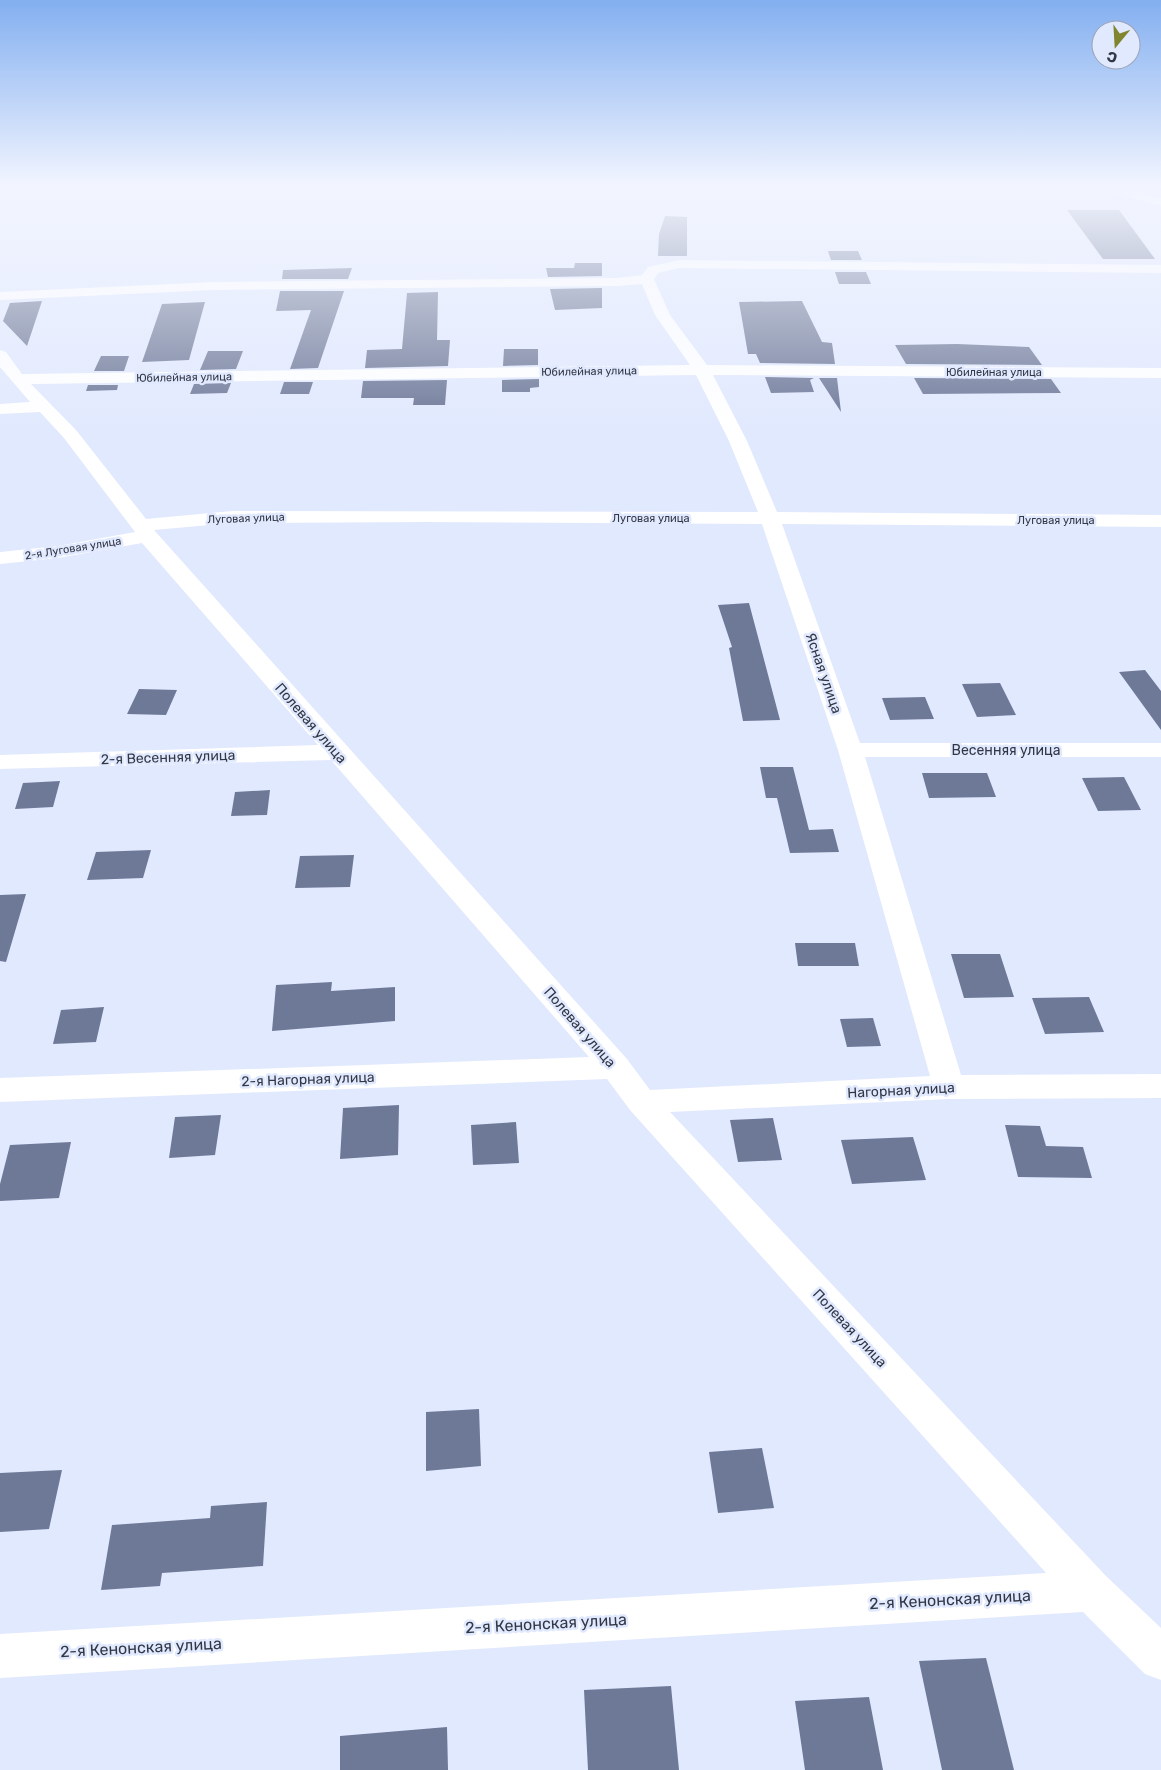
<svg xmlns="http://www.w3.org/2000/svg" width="1161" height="1770" font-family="Rubik,sans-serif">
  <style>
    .building { fill: #6e7998 }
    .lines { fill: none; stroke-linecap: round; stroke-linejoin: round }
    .minor { fill: #fff; fill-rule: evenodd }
    .labels { text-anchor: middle; stroke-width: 5; stroke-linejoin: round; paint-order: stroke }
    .far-street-label { font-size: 11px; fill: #323745; stroke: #e1e9fe }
    .street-label { font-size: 14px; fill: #323745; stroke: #e1e9fe }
    .near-street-label { font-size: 16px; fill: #323745; stroke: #e1e9fe }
  </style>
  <rect width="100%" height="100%" fill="#e1e9fe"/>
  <path class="building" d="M1067 210H1119L1155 259H1103Z
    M665 216 687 217V256H658L659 234Z
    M828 251H858L862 260H831Z
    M575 263H602V276L548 277 546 268H574Z
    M352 268 348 279H282L283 270Z
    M835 272H866L871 284H839Z
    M602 288V308L555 310 550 289Z
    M280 291H344L318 368 290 369 311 310 276 311Z
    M438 292 437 340H450L448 366 365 368 367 350 402 349 407 293Z
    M42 301 27 346 3 321 10 303Z
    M802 301 822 342 832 343 835 364 760 363 756 354H748L739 302Z
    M205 302 189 360 142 362 162 304Z
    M957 344 1029 347 1042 365 906 364 895 345Z
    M504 349H538V365L503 366Z
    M208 351H243L236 369 200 370Z
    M101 356H129L124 371H94Z
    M765 377 814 378 810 380 814 392 771 393Z
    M819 378H837L841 412Z
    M914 378 1051 379 1061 393 923 394Z
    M539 379V387L530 388V392H502V380Z
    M447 380 445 405H413L414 398H361L363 381Z
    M284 382H313L309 394H280Z
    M231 383 227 393 190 394 194 384Z
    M88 385H118L117 390 86 391Z
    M749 603 780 720 743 721 729 648 732 647 718 605Z
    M1145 670 1161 691V730L1119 672Z
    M1000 683 1016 715 977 717 962 684Z
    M139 689 177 690 166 715 127 714Z
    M925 697 934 719 890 720 882 698Z
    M760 767H793L809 830 833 829 839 852 790 853 777 798H766Z
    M922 773H987L996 797 929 798Z
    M1124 777 1141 810 1098 811 1082 778Z
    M60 781 53 807 15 809 23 783Z
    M270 790 267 815 231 816 235 792Z
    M151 850 143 878 87 880 96 852Z
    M354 855 350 887 295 888 300 856Z
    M26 894 6 962 0 961V895Z
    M795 943H855L859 966H798Z
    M951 954H1000L1014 997 964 998Z
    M332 982 331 991 395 987V1021L272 1031 276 985Z
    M1089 997 1104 1032 1045 1034 1032 998Z
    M104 1007 96 1042 53 1044 61 1010Z
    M873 1018 881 1046 847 1047 840 1019Z
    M399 1105 398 1155 340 1159 343 1108Z
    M221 1115 215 1155 169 1158 175 1117Z
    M773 1118 782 1160 738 1162 730 1120Z
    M516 1122 519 1163 473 1165 471 1125Z
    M1005 1125 1040 1126 1046 1146 1083 1147 1092 1178 1018 1177Z
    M913 1137 926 1180 852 1184 841 1140Z
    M71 1142 59 1198 0 1201V1184L10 1145Z
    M479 1409 481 1466 426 1471V1412Z
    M762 1448 774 1508 718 1513 709 1452Z
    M62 1470 49 1529 0 1532V1473Z
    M267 1502 263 1566 162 1573 160 1586 101 1590 112 1525 210 1518 211 1506Z
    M986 1658 1014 1770H942L919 1661Z
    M671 1686 679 1770H588L584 1690Z
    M869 1697 883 1770H805L795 1701Z
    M447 1727 448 1770H340V1736Z"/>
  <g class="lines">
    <path class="minor" d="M1090 184H1110L1161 198V206L1092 187Z
      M679 260 1161 265V273L679 268 658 273 654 279 670 315 707 365 1161 368V378L713 375 747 441 777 512 1161 515V527L782 524 860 743H1161V757H865L961 1075 1161 1074V1098L949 1099 670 1112 1106 1576 1161 1628V1680L1145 1674 1083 1612 0 1678V1634L1046 1573 630 1110 607 1079 0 1102V1078L589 1057 331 760 0 769V755L318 745 142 543 58 558 0 564V552L58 546 135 532 64 438 40 412 0 414V404L30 402 0 367V350L6 352 22 374 690 365 655 315 642 284 617 286 214 290 0 300V292L214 282 617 278 642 275 648 267ZM696 375 729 441 758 512 232 511 146 519 76 430 31 384ZM426 522 762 524 838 750 930 1076 650 1090 627 1059 154 530 232 523Z"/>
  </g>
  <linearGradient id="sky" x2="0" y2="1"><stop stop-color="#83aff0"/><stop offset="0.43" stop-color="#f2f5ff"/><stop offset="1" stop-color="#f2f5ff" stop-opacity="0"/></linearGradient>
  <rect width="1161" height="432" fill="url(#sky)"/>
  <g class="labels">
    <g class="far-street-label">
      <text transform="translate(589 371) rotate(-1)" y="4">Юбилейная улица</text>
      <text x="994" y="376">Юбилейная улица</text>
      <text transform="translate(184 377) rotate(-1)" y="4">Юбилейная улица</text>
      <text transform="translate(246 518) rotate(-2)" y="4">Луговая улица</text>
      <text x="651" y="522">Луговая улица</text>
      <text x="1056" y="524">Луговая улица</text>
      <text transform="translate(73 548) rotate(-9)" y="4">2-я Луговая улица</text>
    </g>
    <g class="street-label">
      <text transform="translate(824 673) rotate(71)" y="5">Ясная улица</text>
      <text transform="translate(311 723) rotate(49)" y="5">Полевая улица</text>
      <text x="1006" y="755">Весенняя улица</text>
      <text transform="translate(168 757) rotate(-2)" y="5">2-я Весенняя улица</text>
      <text transform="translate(580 1027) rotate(49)" y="5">Полевая улица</text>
      <text transform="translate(308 1079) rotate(-2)" y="5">2-я Нагорная улица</text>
      <text transform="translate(901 1090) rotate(-3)" y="5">Нагорная улица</text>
      <text transform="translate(850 1328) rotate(47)" y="5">Полевая улица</text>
    </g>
    <g class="near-street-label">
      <text transform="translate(950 1599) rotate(-3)" y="6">2-я Кенонская улица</text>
      <text transform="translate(546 1623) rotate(-3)" y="6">2-я Кенонская улица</text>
      <text transform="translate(141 1647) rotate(-3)" y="6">2-я Кенонская улица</text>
    </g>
  </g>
  <g transform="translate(1116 45) rotate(198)"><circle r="24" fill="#e1e9fe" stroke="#9ba2b4"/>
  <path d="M0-4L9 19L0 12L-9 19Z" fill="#818530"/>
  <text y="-8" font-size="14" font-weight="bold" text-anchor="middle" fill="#323745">С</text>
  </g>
</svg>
